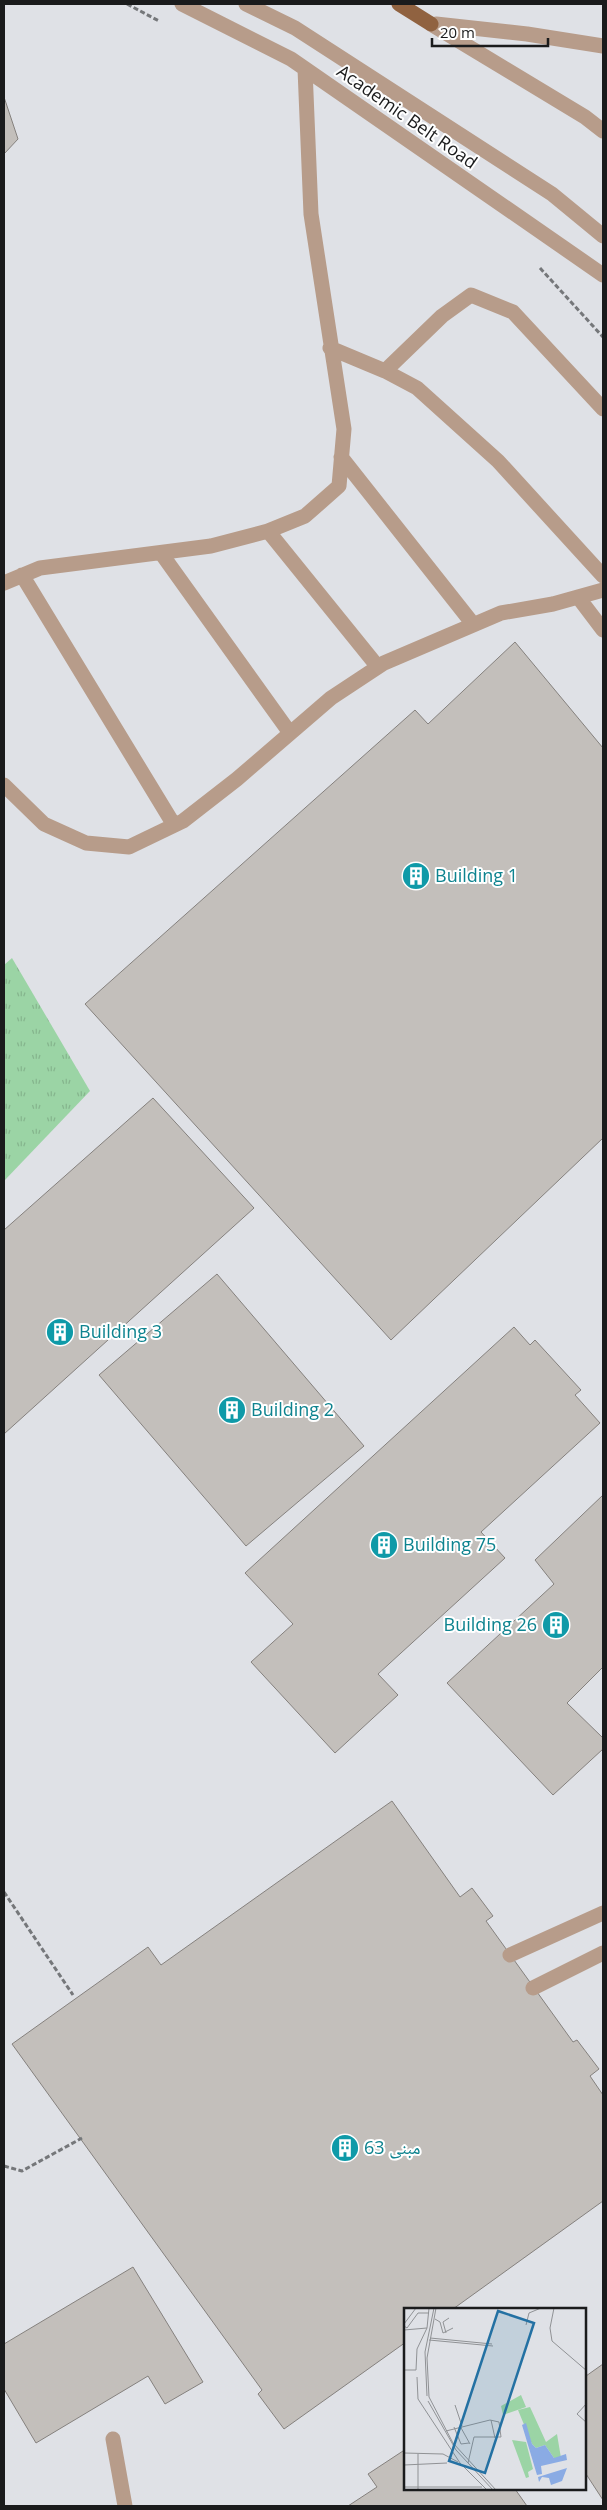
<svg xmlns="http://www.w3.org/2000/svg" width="607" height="2510" font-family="'Open Sans','Noto Naskh Arabic',sans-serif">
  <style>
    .grass { fill: url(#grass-tufts) }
    .building { fill: #c3bfbb; stroke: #85817e }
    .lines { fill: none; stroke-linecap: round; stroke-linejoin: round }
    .path { stroke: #75777a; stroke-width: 3; stroke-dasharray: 5 2.5; stroke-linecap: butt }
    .minor { stroke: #b79c8a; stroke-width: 15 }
    .major { stroke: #906240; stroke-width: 15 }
    .labels { text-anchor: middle; stroke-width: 4; stroke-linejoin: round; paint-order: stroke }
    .street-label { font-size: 18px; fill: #1a1b1c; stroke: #fff }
    .culture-label { font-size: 18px; fill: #0d838f; stroke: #fff; text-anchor: start }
    .inset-road { fill: none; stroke: #909295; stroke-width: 1 }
    .view { fill: #2471a3; fill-opacity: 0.15; stroke: #2471a3; stroke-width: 2.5 }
    .inset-edge { fill: none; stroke: #1a1b1c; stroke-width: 2.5 }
  </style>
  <defs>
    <pattern id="grass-tufts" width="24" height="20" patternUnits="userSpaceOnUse" patternTransform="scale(1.25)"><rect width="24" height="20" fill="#9bd4a5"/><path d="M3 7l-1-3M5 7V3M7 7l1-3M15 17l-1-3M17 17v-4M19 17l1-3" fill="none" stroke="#85b58d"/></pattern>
  </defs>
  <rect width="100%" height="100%" fill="#dfe1e6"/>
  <path class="grass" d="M12 958 90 1091 4 1181V965Z"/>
  <path class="building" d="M4 97 18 139 4 154Z
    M515 642 603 748V1138L391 1340 85 1004 415 710 428 724Z
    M153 1098 254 1208 4 1434V1230Z
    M217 1274 364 1446 246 1546 99 1375Z
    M514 1327 530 1345 535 1340 581 1390 575 1395 600 1423 481 1532 505 1558 378 1674 398 1695 335 1753 251 1662 293 1624 245 1573Z
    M603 1495V1667L567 1703 603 1738V1749L553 1795 447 1683 554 1584 535 1560Z
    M392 1801 460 1897 472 1888 493 1916 486 1921 573 2042 577 2040 599 2069 590 2076 603 2095V2201L453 2309H406V2342L284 2429 258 2394 262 2390 12 2044 148 1947 161 1965Z
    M133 2267 203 2382 165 2404 148 2376 36 2443 4 2389V2344Z
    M603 2364V2500L586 2474V2376Z
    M406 2449V2489H515L527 2506H348L377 2487 368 2474Z"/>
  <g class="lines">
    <path class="path" d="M127 4 159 21
      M540 268 603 337
      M4 1892 73 1995
      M4 2166 22 2171 82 2138"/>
    <path class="minor" d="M182 4 291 59 603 275
      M246 4 295 28 552 194 603 236
      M431 24 585 117 603 131
      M436 24 527 34 603 46
      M330 348 385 371 417 388 498 461 603 576
      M385 371 442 316 471 295 513 312 603 409
      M341 457 473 624
      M268 531 378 667
      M161 553 290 733
      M22 575 174 825
      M4 583 40 568 211 546 268 531 305 516 339 486 344 429 311 214 305 69
      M578 597 603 630
      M4 785 44 824 86 843 129 847 183 821 237 779 331 698 384 663 501 613 553 604 603 590
      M510 1955 603 1913
      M533 1988 603 1953
      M113 2439 125 2506"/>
    <path class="major" d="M399 4 431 24"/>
  </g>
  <defs>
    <symbol id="building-disc" viewBox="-11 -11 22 22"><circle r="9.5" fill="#0f9aa8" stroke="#fff"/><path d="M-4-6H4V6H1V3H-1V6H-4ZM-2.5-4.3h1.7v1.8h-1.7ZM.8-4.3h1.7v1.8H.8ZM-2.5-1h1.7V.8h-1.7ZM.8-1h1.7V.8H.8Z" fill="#fff"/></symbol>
  </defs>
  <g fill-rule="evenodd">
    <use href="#building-disc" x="400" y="860" width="32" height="32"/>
    <use href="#building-disc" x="44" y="1316" width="32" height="32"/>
    <use href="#building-disc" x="216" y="1394" width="32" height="32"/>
    <use href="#building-disc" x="368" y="1529" width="32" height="32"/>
    <use href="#building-disc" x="540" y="1609" width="32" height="32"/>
    <use href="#building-disc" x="329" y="2132" width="32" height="32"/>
  </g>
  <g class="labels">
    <g class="street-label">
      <text transform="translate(407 117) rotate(35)" y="6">Academic Belt Road</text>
    </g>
    <g class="culture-label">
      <text x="435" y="882">Building 1</text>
      <text x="79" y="1338">Building 3</text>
      <text x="251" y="1416">Building 2</text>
      <text x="403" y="1551">Building 75</text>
      <text x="537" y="1631" text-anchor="end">Building 26</text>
      <text x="364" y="2154">مبنى 63</text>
    </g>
  </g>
  <g transform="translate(404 2308)">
    <rect width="182" height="182" fill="#dfe1e6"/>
    <path d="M117 87 122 99 99 107 97 98ZM126 99 142 134 153 126 157 150H150L141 137 132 140 128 136 114 102ZM108 132 122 134 129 161 124 164 125 169 122 170Z" fill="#9bd4a5"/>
    <path d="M122 115 128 136 132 140 141 137 150 150 162 146 163 152 137 158 138 166 133 167 118 117ZM163 160 158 173 147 177 145 170 138 169 135 174 134 169Z" fill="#8aabe4"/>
    <path class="inset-road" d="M32 0 23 50 25 89 49 135 92 182M150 0 146 20 148 33 183 63M31 11 36 14 39 25 49 20M0 16 12 0M122 17 125 5 137 0M0 18 3 20 14 5H25M0 22 23 20M42 25 39 14 45 10M26 30 88 36M25 32 89 38M0 62H12L13 41 23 20 25 0M13 69 14 91 56 155M23 88 21 44 30 0M24 93 52 142 89 182M183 95 173 106 183 115M51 97 58 118M87 112 91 130M56 118 66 136M50 119 57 136 65 135M42 123 86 112 95 114 97 129H70L64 155M0 145 39 146 54 154M56 155 83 182M0 157 43 155M0 179H78M14 182V146"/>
    <path class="view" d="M94 3 130 15 81 165 45 153Z"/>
    <rect width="182" height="182" class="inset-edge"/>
  </g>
  <rect width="607" height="2510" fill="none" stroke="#1a1b1c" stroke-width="10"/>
  <path d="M432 38v8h116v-8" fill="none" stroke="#1a1b1c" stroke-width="2.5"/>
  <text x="440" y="38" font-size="15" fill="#1a1b1c" stroke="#ffffff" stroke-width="4" paint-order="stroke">20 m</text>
</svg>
